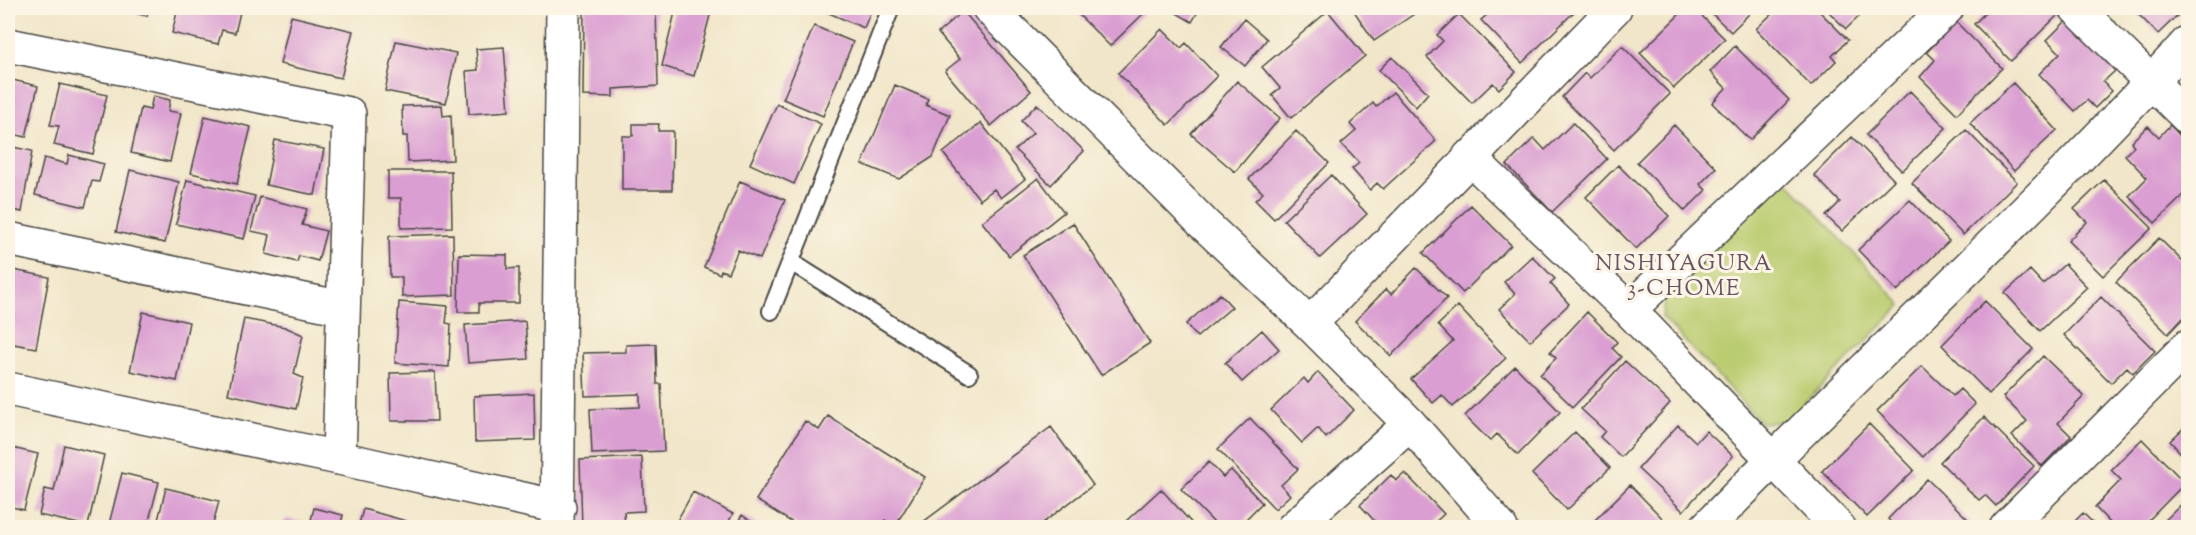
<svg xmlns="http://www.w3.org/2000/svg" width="2196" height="535" font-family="'Sorts Mill Goudy',serif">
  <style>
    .green { fill: #bacc6f; stroke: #727c4d; stroke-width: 1.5 }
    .building { fill: #da9ed2 }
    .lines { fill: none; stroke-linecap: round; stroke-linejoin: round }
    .service-casing { stroke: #494743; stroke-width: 20 }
    .minor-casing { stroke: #494743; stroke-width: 36 }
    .service { stroke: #fff; stroke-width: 16 }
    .minor { stroke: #fff; stroke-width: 33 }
    .labels { text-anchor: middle; stroke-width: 6; stroke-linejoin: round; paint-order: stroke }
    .neighbourhood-label { font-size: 22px; letter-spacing: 1.5px; fill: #685365; stroke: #fcf5e5 }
  </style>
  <rect width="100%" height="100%" fill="#fcf5e5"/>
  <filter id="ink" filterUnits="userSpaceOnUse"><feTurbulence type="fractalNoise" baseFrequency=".0167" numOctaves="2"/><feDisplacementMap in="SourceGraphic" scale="12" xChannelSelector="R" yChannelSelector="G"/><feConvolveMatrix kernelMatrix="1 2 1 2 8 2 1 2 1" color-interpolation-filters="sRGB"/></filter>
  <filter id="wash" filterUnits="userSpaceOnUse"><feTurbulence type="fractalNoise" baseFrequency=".008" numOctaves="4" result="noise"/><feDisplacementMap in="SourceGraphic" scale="24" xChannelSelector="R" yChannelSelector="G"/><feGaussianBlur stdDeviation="1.35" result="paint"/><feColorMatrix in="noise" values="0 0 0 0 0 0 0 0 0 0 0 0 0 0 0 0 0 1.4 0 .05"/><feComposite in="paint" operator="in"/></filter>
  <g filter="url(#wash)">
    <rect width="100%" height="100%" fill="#f1e6c9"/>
    <path class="green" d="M1784 178 1902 305 1787 421 1762 423 1662 317 1666 291Z"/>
    <g id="blocks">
      <path class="building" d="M115 8H149L147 16Z
        M178 8H241L235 33 222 30 218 44 172 33Z
        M584 8H656L658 86 613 89V97L583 96Z
        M676 8H712L694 76 662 66Z
        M817 8H872L864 28Z
        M1072 8H1137L1143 14 1110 46Z
        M1168 8H1200L1192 22Z
        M1352 8H1419L1420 10 1374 41Z
        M1495 8H1578L1522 63 1481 20Z
        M1686 8H1694L1725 39 1674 88 1640 53Z
        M1706 8H1755L1731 32Z
        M1778 8H1816L1848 40 1832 56 1836 61 1811 86 1756 29Z
        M1825 8H1868L1846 29Z
        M1990 8H2054L2060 13 2011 61 1974 24Z
        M2132 8H2185L2158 34Z
        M963 11 1031 91 991 126 945 71 960 59 938 33Z
        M1328 11 1365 56 1291 118 1272 95 1280 88 1262 67Z
        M1459 14 1516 72 1499 89 1493 83 1472 103 1427 57 1443 41 1437 35Z
        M291 16 353 31 341 78 280 64Z
        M1244 19 1267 39 1245 66 1221 47Z
        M2066 21 2115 71 2103 82 2112 91 2095 108 2087 100 2075 111 2039 74 2060 53 2047 40Z
        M1956 22 2002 68 1957 114 1920 77 1935 60 1927 52Z
        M814 26 853 42 823 116 783 99Z
        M1162 29 1181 48 1186 43 1217 76 1168 125 1118 73Z
        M396 41 456 53 446 103 385 91Z
        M1622 46 1670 94 1614 150 1562 97 1585 73 1590 78Z
        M1735 46 1789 100 1750 140 1712 103 1726 88 1710 72Z
        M504 47 509 111 469 114 466 71 478 70 476 49Z
        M1392 57 1428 93 1416 107 1379 70Z
        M8 79 38 86 26 137 8 133Z
        M1237 81 1280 118 1235 172 1191 134Z
        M2013 83 2057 130 2014 171 1970 123Z
        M60 84 107 95 93 154 54 145 59 126 50 125Z
        M895 85 928 99 926 105 950 115 933 157 899 179 862 164Z
        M1910 91 1946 128 1902 171 1866 135Z
        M1393 92 1436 141 1383 189 1377 183 1370 190 1352 169 1359 163 1341 144 1356 131 1350 124 1373 103 1376 107Z
        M153 96 170 100 168 111 181 113 170 162 131 153 141 108 150 110Z
        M777 104 821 124 794 184 750 164Z
        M1037 104 1084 151 1051 185 1015 150 1033 133 1021 121Z
        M442 105 443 116 451 115 453 160 408 162 407 136H403L402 106Z
        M205 116 251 127 237 184 191 173Z
        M981 123 1025 179 1001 198 994 189 980 200 943 153Z
        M1573 123 1607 159 1552 212 1507 165 1534 138 1545 150Z
        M633 124H659L658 131H673L672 190H622V136H633Z
        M1674 125 1716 168 1700 184 1706 190 1685 211 1637 162Z
        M2170 125 2188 144V191L2155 223 2129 196 2147 178 2125 155 2134 146 2131 142 2148 126 2159 137Z
        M1966 130 2017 182 1963 235 1912 183Z
        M1296 131 1329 163 1274 219 1255 200 1263 193 1249 179Z
        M1852 137 1894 180 1842 231 1826 216 1840 202 1814 175Z
        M275 140 324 149 315 195 266 185Z
        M8 146 32 151 22 212 8 209Z
        M69 155 104 164 99 182 92 181 85 207 35 195 44 158 67 164Z
        M1618 165 1669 216 1636 249 1586 197Z
        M130 170 179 182 165 243 116 232Z
        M388 171H451L452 227 401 228V198H388Z
        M1331 175 1367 214 1320 258 1284 220Z
        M1038 178 1064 212 1009 256 982 222Z
        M187 180 255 196 244 239 176 224Z
        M2104 180 2152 228 2103 276 2068 241 2087 222 2074 209Z
        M740 181 785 200 760 259 738 250 728 273 721 270 720 274 704 267Z
        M260 197 307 209 302 225 326 231 318 261 299 256 297 262 266 254 270 235 251 231Z
        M1910 200 1949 241 1897 291 1858 250Z
        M1471 205 1511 245 1463 293 1423 253Z
        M1073 223 1150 343 1101 375 1023 255Z
        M453 234 454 295 402 297V277H390L389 236Z
        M2159 238 2188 267V313L2168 334 2116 282Z
        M459 254 507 255V269L519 268V303H479V312H458Z
        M1532 256 1555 279 1550 283 1569 304 1530 341 1499 309 1515 294 1504 282Z
        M2065 264 2087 287 2040 331 2005 293 2030 270 2043 284Z
        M1416 268 1447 298 1391 356 1355 321 1386 289 1391 294Z
        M8 269 49 277 36 348 8 343Z
        M1220 294 1232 307 1197 337 1186 324Z
        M2101 297 2155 351 2133 373 2127 367 2111 383 2064 335Z
        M1985 301 2033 349 1989 394 1942 345Z
        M399 302 448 306 446 323 451 324 449 367 395 363Z
        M1458 306 1506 358 1453 407 1442 395 1433 403 1411 379 1453 341 1438 325Z
        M143 312 189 322 177 381 130 371Z
        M1587 312 1617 342 1612 348 1621 357 1573 407 1540 375 1556 358 1550 352Z
        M244 319 285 327 303 335 294 374 303 378 296 409 228 394Z
        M525 321 528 359 468 363 465 325Z
        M1262 330 1279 349 1242 382 1225 363Z
        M656 344 657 384H661L664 451 592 454 590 409 640 407V394L585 396 583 353 626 352V345Z
        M2043 356 2084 396 2058 423 2071 436 2042 466 2012 436 2027 421 2003 397Z
        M1625 361 1670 403 1621 457 1600 437 1605 431 1581 409Z
        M1515 366 1560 412 1518 455 1497 434 1490 441 1465 416Z
        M1922 366 1953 396 1960 389 1975 404 1923 457 1877 411Z
        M435 372 437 421H391L390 373Z
        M1318 372 1354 410 1326 438 1318 428 1302 443 1271 410 1304 378 1308 383Z
        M534 393 535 440 475 442 474 396Z
        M828 416 925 477 895 526 885 520 880 528H801L756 500 805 421 819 430Z
        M1984 417 2034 466 1996 506 1985 495 1979 500 1940 462Z
        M1250 418 1298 469 1281 485 1290 495 1275 509 1218 449Z
        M1869 424 1914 470 1867 517 1822 471Z
        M2188 424V461L2170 441Z
        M1678 425 1696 442 1706 431 1733 456 1683 511 1638 469Z
        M1051 427 1093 485 1036 528H915Z
        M1575 432 1610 468 1567 510 1532 474Z
        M2142 439 2185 483 2141 528H2115L2095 507 2121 480 2111 470Z
        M64 445 104 455 88 526 39 515 45 489 54 491Z
        M8 447 38 454 24 510 8 506Z
        M642 457 644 511 624 512 625 528H582L580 460Z
        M1209 462 1223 477 1231 470 1262 503 1237 528H1219L1181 489Z
        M122 473 159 482 147 528H108Z
        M1405 473 1444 514 1432 525 1434 528H1381L1360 505 1391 475 1396 481Z
        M1927 479 1977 528H1896L1888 519Z
        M1630 485 1666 522 1661 528H1587Z
        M166 488 219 501 212 528H156Z
        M1161 489 1196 528H1132L1126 521Z
        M693 492 733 514 725 528H673Z
        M2188 498V528H2157Z
        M314 508 343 515 340 528H284L286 519 310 524Z
        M363 509 410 522 408 528H358Z
        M2083 513 2098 528H2068Z
        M742 515 761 528H734Z"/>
    </g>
  </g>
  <g filter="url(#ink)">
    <use href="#blocks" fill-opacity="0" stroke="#494743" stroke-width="1.5"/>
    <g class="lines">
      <defs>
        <path id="service" d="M791 262 969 374
          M771 311 891 8"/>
        <path id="minor" d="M989 8 1204 224 1310 324 1410 424 1501 528
          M2076 8 2188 118
          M8 45 349 114 339 458
          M1469 157 1629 310 1839 528
          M8 239 343 308
          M1629 310 1947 8
          M1310 324 1615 8
          M8 389 339 458 559 507
          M557 528 563 8
          M1293 528 1410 424
          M1706 528C1865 363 2035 211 2188 42
          M2006 528 2188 346"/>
      </defs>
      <use href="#service" class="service-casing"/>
      <use href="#minor" class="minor-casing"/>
      <use href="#service" class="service"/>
      <use href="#minor" class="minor"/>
    </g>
  </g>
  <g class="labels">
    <g class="neighbourhood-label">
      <text x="1684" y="270">NISHIYAGURA<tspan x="1684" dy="25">3-CHOME</tspan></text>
    </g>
  </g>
  <rect width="2196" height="535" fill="none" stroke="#fcf5e5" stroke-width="30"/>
</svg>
